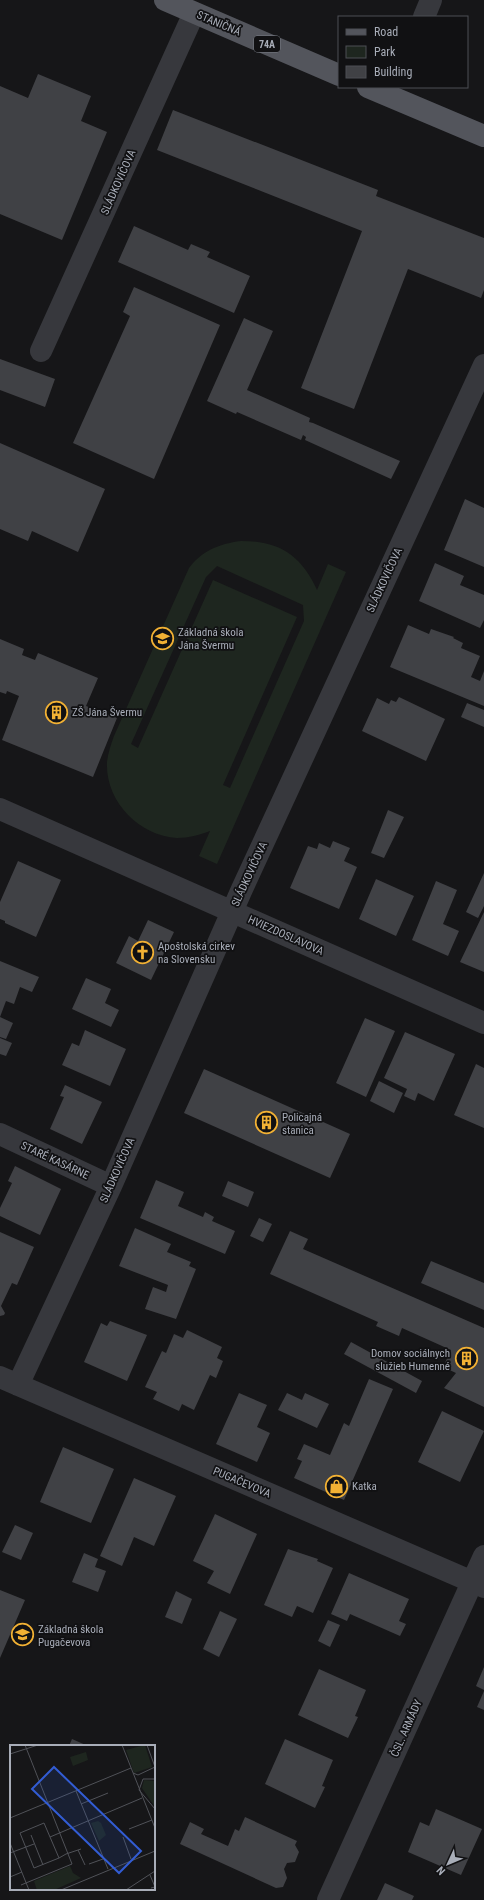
<svg xmlns="http://www.w3.org/2000/svg" width="484" height="1900" font-family="'Roboto Condensed',sans-serif">
  <style>
    .green { fill: #1e261f; fill-rule: evenodd }
    .building { fill: #404145 }
    .lines { fill: none; stroke-linecap: round; stroke-linejoin: round }
    .minor { stroke: #37383d; stroke-width: 22 }
    .major { stroke: #53555c; stroke-width: 22 }
    .labels { text-anchor: middle; stroke-width: 3.5; stroke-linejoin: round; paint-order: stroke }
    .shield { fill: #111113; stroke: #7b7e86; stroke-width: 1 }
    .shield-label { font-size: 10px; font-weight: bold; fill: #a8adb8 }
    .street-label { font-size: 11px; fill: #a8adb8; stroke: #111113 }
    .poi-label { font-size: 11px; fill: #a8adb8; stroke: #111113; text-anchor: start }
    .inset-road { fill: none; stroke: #505258; stroke-width: 1 }
    .view { fill: #325cd3; fill-opacity: 0.15; stroke: #325cd3; stroke-width: 2 }
    .inset-edge { fill: none; stroke: #a8adb8; stroke-width: 2 }
  </style>
  <rect width="100%" height="100%" fill="#161618"/>
  <path class="green" d="M241 541C279 541 301 555 317 590L328 564 346 572 217 864 199 856 210 831C199 835 189 838 177 838 139 836 105 801 107 762 108 753 111 744 114 736L189 568C202 551 218 544 241 541ZM217 566 303 605 304 621 230 788 223 785 297 617 213 580 138 748 131 744 206 577Z"/>
  <path class="building" d="M38 74 91 96 81 121 107 132 62 240 0 214V86L28 98Z
    M173 110 378 190 376 196 484 238V290L481 298 408 269 354 409 301 388 362 231 157 150Z
    M134 226 188 250 191 244 210 252 207 257 250 276 234 313 118 262Z
    M134 287 220 325 154 479 73 443 130 316 123 312Z
    M244 318 273 331 247 390 310 418 309 422 313 423 400 461 391 479 305 440 306 437 303 435 301 440 237 412 236 414 207 401Z
    M0 359 55 379 45 407 0 390Z
    M0 443 105 489 78 552 32 531 28 541 0 529Z
    M465 499 484 508V567L444 550Z
    M435 563 464 576 460 585 484 595V620L480 628 419 601Z
    M408 625 429 634 431 629 454 637 453 638 463 643 461 648 480 656 471 677 480 681 484 671V706L390 667Z
    M0 639 24 649 22 655 35 660 38 653 98 678 86 706 117 718 93 777 2 740 19 696 7 691 6 694 0 692Z
    M399 697 445 719 426 761 362 731 377 698 389 704 391 700 396 702Z
    M467 703 484 710V727L461 717Z
    M388 810 404 817 384 858 371 853Z
    M333 841 350 848 344 861 357 867 339 909 290 888 308 846 317 849 319 843 330 848Z
    M18 861 61 880 36 937 5 923V921L0 919V902Z
    M484 873V906L478 918 466 912Z
    M376 879 414 896 396 936 359 919Z
    M436 881 457 890 443 924 459 931 448 956 412 940Z
    M484 912V972L460 962Z
    M148 920 174 932 151 980 116 963 129 936 138 941Z
    M0 961 39 977 32 992 20 987 14 1004 6 1001 0 1017 13 1023 6 1039 0 1037Z
    M86 978 111 989 105 1003 119 1010 111 1027 72 1009Z
    M365 1018 395 1031 366 1097 336 1083Z
    M85 1030 126 1049 110 1086 62 1065 72 1043 79 1046Z
    M405 1032 455 1054 434 1101 418 1093 415 1101 404 1096 407 1089 384 1078Z
    M0 1038 12 1043 6 1056 0 1054Z
    M476 1064 484 1068V1128L454 1115Z
    M204 1069 350 1134 330 1178 184 1113Z
    M379 1081 403 1093 394 1113 370 1101Z
    M65 1085 102 1102 82 1144 50 1129 64 1097 60 1096Z
    M15 1166 61 1189 40 1235 0 1216V1208L12 1183 8 1181Z
    M156 1180 184 1192 178 1206 203 1217 205 1212 214 1217 212 1221 235 1231 225 1254 140 1218Z
    M228 1181 254 1192 248 1207 222 1196Z
    M259 1218 272 1224 263 1242 250 1236Z
    M135 1228 171 1244 167 1252 191 1262 189 1266 196 1269 176 1319 145 1309 153 1287 166 1292 168 1285 119 1266Z
    M290 1231 308 1239 303 1249 484 1328V1407L444 1388 456 1373 443 1367 451 1350 402 1328 399 1336 376 1326 378 1322 270 1274Z
    M0 1232 34 1247 17 1285 12 1283 1 1306 5 1313 4 1315 0 1316Z
    M431 1261 484 1283V1310L421 1283Z
    M110 1321 147 1335 127 1381 84 1362 101 1323 107 1326Z
    M187 1330 222 1347 217 1358 223 1361 216 1378 210 1375 194 1410 182 1404 179 1411 153 1399 157 1392 145 1387 162 1351 166 1353 174 1334 183 1338Z
    M351 1342 422 1381 416 1393 344 1354Z
    M369 1379 393 1389 344 1500 294 1478 302 1461 297 1459 304 1444 330 1455 344 1423 349 1426Z
    M239 1393 267 1405 257 1427 270 1433 257 1462 216 1444Z
    M287 1393 302 1400 305 1393 329 1404 317 1428 278 1410Z
    M442 1411 484 1431 460 1482 418 1462Z
    M63 1447 114 1469 91 1523 40 1502Z
    M134 1478 176 1496 154 1546 134 1537 122 1566 100 1556Z
    M215 1514 257 1534 230 1594 207 1583 214 1571 193 1561Z
    M15 1525 33 1533 21 1560 2 1552Z
    M288 1549 318 1559 317 1561 333 1568 313 1613 297 1606 292 1617 264 1605Z
    M84 1553 98 1559 95 1567 106 1571 98 1592 72 1582Z
    M349 1573 409 1599 399 1621 406 1624 400 1636 350 1614 347 1621 331 1614Z
    M0 1590 25 1600 0 1658Z
    M176 1591 192 1599 182 1624 165 1617Z
    M220 1611 237 1619 219 1657 203 1649Z
    M328 1620 340 1625 330 1647 318 1641Z
    M484 1667V1690L476 1686Z
    M319 1669 366 1690 355 1716 358 1717 348 1738 298 1715Z
    M484 1691V1710L477 1707Z
    M72 1739 88 1746H69Z
    M285 1739 333 1760 322 1786 325 1787 315 1808 265 1784Z
    M436 1809 482 1829 461 1875 408 1852 420 1822 429 1826Z
    M245 1817 297 1841 295 1845 299 1852 295 1862 287 1863 284 1869 287 1878 283 1887 276 1888 180 1844 190 1822 204 1829 201 1834 228 1846 235 1829 239 1831Z
    M385 1883 414 1896 412 1900H377Z"/>
  <g class="lines">
    <path class="minor" d="M424 17 431 0
      M41 351 194 13
      M0 809 484 1023
      M0 1134 111 1186
      M0 1377 484 1587
      M18 1385 111 1186 242 889 484 365
      M328 1900 484 1556"/>
    <path class="major" d="M165 0 339 75
      M368 87 484 136"/>
  </g>
  <defs>
    <symbol id="school-ring" viewBox="-11 -11 22 22"><circle r="9.5" fill="#111113" stroke="#f2b134" stroke-width="1.5"/><path d="M0-5L7-2L0 1L-7-2ZM-4 1L0 2.5L4 1V4Q0 6-4 4Z" fill="#f2b134"/></symbol>
    <symbol id="building-ring" viewBox="-11 -11 22 22"><circle r="9.5" fill="#111113" stroke="#f2b134" stroke-width="1.5"/><path d="M-4-6H4V6H1V3H-1V6H-4ZM-2.5-4.3h1.7v1.8h-1.7ZM.8-4.3h1.7v1.8H.8ZM-2.5-1h1.7V.8h-1.7ZM.8-1h1.7V.8H.8Z" fill="#f2b134"/></symbol>
    <symbol id="church-ring" viewBox="-11 -11 22 22"><circle r="9.5" fill="#111113" stroke="#f2b134" stroke-width="1.5"/><path d="M-1.2-6h2.4v3.5h3.3v2.4h-3.3V6h-2.4V-.1h-3.3v-2.4h3.3Z" fill="#f2b134"/></symbol>
    <symbol id="shop-ring" viewBox="-11 -11 22 22"><circle r="9.5" fill="#111113" stroke="#f2b134" stroke-width="1.5"/><path d="M-5-2.5h2.3a2.7 3.5 0 0 1 5.4 0H5L5.5 6h-11ZM-1.5-2.5h3a1.5 2.3 0 0 0-3 0Z" fill="#f2b134"/></symbol>
  </defs>
  <g fill-rule="evenodd">
    <use href="#school-ring" x="150" y="626" width="25" height="25"/>
    <use href="#building-ring" x="44" y="700" width="25" height="25"/>
    <use href="#church-ring" x="130" y="940" width="25" height="25"/>
    <use href="#building-ring" x="254" y="1110" width="25" height="25"/>
    <use href="#building-ring" x="454" y="1346" width="25" height="25"/>
    <use href="#shop-ring" x="324" y="1474" width="25" height="25"/>
    <use href="#school-ring" x="10" y="1622" width="25" height="25"/>
  </g>
  <g class="labels">
    <rect class="shield" x="254" y="36" width="26" height="16" rx="3"/>
    <g class="shield-label">
      <text x="267" y="48">74A</text>
    </g>
    <g class="street-label">
      <text transform="translate(219 23) rotate(23)" y="4">STANIČNÁ</text>
      <text transform="translate(118 182) rotate(-66)" y="4">SLÁDKOVIČOVA</text>
      <text transform="translate(384 580) rotate(-65)" y="4">SLÁDKOVIČOVA</text>
      <text transform="translate(249 874) rotate(-65)" y="4">SLÁDKOVIČOVA</text>
      <text transform="translate(286 935) rotate(24)" y="4">HVIEZDOSLAVOVA</text>
      <text transform="translate(55 1160) rotate(25)" y="4">STARÉ KASÁRNE</text>
      <text transform="translate(117 1170) rotate(-66)" y="4">SLÁDKOVIČOVA</text>
      <text transform="translate(242 1482) rotate(23)" y="4">PUGAČEVOVA</text>
      <text transform="translate(406 1728) rotate(-66)" y="4">ČSL. ARMÁDY</text>
    </g>
    <g class="poi-label">
      <text x="178" y="636">Základná škola<tspan x="178" dy="13">Jána Švermu</tspan></text>
      <text x="72" y="716">ZŠ Jána Švermu</text>
      <text x="158" y="950">Apoštolská cirkev<tspan x="158" dy="13">na Slovensku</tspan></text>
      <text x="282" y="1121">Policajná<tspan x="282" dy="13">stanica</tspan></text>
      <text x="450" y="1357" text-anchor="end">Domov sociálnych<tspan x="450" dy="13">služieb Humenné</tspan></text>
      <text x="352" y="1490">Katka</text>
      <text x="38" y="1633">Základná škola<tspan x="38" dy="13">Pugačevova</tspan></text>
    </g>
  </g>
  <g transform="translate(10 1745)">
    <rect width="145" height="145" fill="#161618"/>
    <path d="M135 0 142 22 124 28 116 5ZM76 7 78 15 63 21 60 12ZM134 35 145 36V62L132 43ZM88 76 91 78 96 90 89 96 81 78ZM60 121 63 128 71 133 44 145H27L24 136Z" fill="#1e261f"/>
    <path class="inset-road" d="M112 0 145 83M137 0 145 22M0 9 28 0M123 28 128 30 145 22M145 34H133L129 45 145 64M66 46 98 124M71 59 98 48M0 73 121 23M119 84 142 75M21 90 33 120M40 92 132 53M113 92 121 114M0 98 19 145M68 105 75 120M0 108 24 99M49 113 34 78 10 88 24 123 49 113 56 109 71 104M79 119 93 114M140 130 145 142 141 143M0 132 12 127M11 140 62 119 15 0M51 145 145 106M116 145 145 126"/>
    <path class="view" d="M44 22 131 106 109 128 22 44Z"/>
    <rect width="145" height="145" class="inset-edge"/>
  </g>
  <rect x="338" y="16" width="130" height="72" fill="#111113" stroke="#4d4f55"/>
  <rect x="346" y="29" width="20" height="6" fill="#53555c" stroke="#4d4f55"/>
  <text x="374" y="36" font-size="12" fill="#a8adb8">Road</text>
  <rect x="346" y="46" width="20" height="12" fill="#1e261f" stroke="#4d4f55"/>
  <text x="374" y="56" font-size="12" fill="#a8adb8">Park</text>
  <rect x="346" y="66" width="20" height="12" fill="#404145" stroke="#4d4f55"/>
  <text x="374" y="76" font-size="12" fill="#a8adb8">Building</text>
  <g transform="translate(448 1864) rotate(226)" stroke="#111113" stroke-width="3" paint-order="stroke">
  <path d="M0-3L7 15L0 10L-7 15Z" fill="#a8adb8"/>
  <text y="-6" font-size="11" font-weight="bold" text-anchor="middle" fill="#a8adb8">N</text>
  </g>
</svg>
